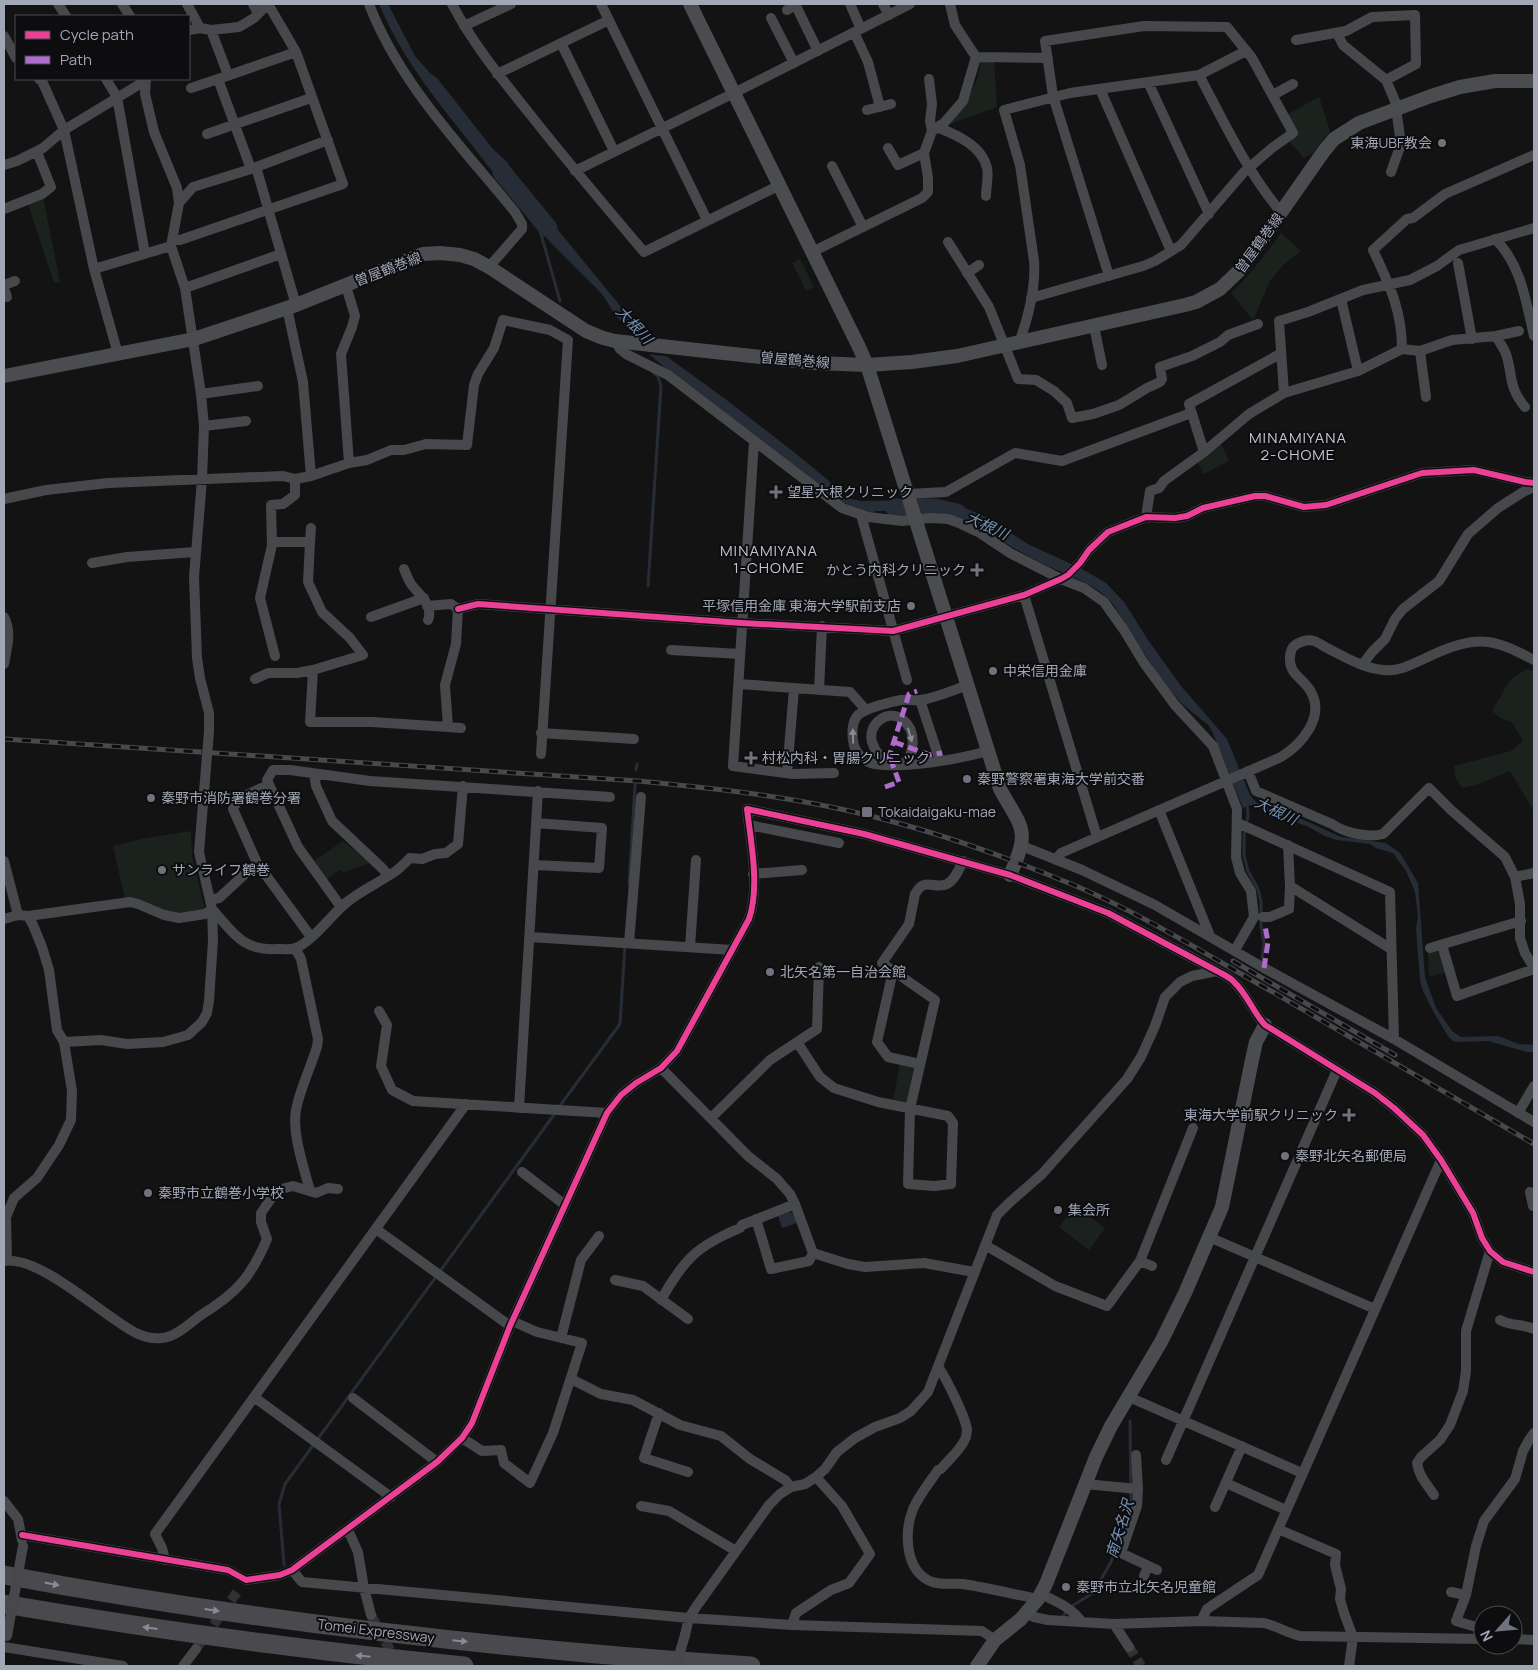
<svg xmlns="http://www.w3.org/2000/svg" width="1538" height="1670" font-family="Manrope,'Noto Sans JP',sans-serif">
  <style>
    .green { fill: #1b221d }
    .water { fill: #262d36 }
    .pier { fill: #131313 }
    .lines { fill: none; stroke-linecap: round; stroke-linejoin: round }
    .stream { stroke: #262d36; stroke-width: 3 }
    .river { stroke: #262d36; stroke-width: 19 }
    .street-tunnel { stroke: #303134; stroke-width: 10; stroke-dasharray: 10 5; stroke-linecap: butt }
    .street { stroke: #47484c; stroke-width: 10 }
    .secondary { stroke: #4b4c50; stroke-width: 14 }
    .highway { stroke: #49494e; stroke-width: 19 }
    .rail-casing { stroke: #47494c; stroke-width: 5 }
    .rail { stroke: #0d0d0f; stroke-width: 3; stroke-dasharray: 9; stroke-linecap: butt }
    .street-bridge { stroke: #47484c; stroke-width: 10 }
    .quiet { stroke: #b06ccc; stroke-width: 5; stroke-dasharray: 10 5; stroke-linecap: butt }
    .cycleway-casing { stroke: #0d0d0f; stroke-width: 9 }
    .cycleway { stroke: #ea4096; stroke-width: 6 }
    .oneway { fill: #878a96 }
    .oneway2 { fill: #878b97 }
    .poi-dot { fill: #70737d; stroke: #0d0d0f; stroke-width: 2 }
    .labels { text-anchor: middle; stroke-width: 4; stroke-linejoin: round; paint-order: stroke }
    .poi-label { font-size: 14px; fill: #a2a7b6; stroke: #0d0d0f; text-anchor: start }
    .street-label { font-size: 14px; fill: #a2a7b6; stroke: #0d0d0f }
    .water-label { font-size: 15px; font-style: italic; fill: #7693b4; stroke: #0d0d0f }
    .neighbourhood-label { font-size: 15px; letter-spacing: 1px; fill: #c4c7d1; stroke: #0d0d0f }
  </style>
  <rect width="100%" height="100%" fill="#131313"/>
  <path class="green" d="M994 61 997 107 947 125 966 104 978 77 980 62Z
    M1319 97 1330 131 1314 152 1304 158 1288 140V114Z
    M43 197 60 282 54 283 28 204Z
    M1281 233 1301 251 1283 265 1270 281 1253 320 1231 293C1250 275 1266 254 1281 233Z
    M800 259 814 287 806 291 792 263Z
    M1220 442 1229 461 1204 474 1197 461Z
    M1526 669 1534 671V811L1510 771 1479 784 1462 788 1455 777 1454 766 1511 751 1523 741 1512 722 1501 718 1492 711 1510 680Z
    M191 831 192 856 205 910 175 913 125 900 113 846 147 838Z
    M343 841 370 863 344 872 340 870 327 879 314 861Z
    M1436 951 1440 952 1446 972 1429 977 1428 953Z
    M900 1063 912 1066 915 1070 908 1101 903 1104 893 1102Z
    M1075 1206 1105 1228 1089 1250 1059 1227Z"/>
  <path class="water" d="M379 4H388L415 56 431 74 437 78 492 148 507 162 531 197 635 324 666 356 724 398 790 449 828 480 838 492 851 499 861 501 936 500 955 504 982 515 1028 544 1084 570 1106 583 1124 602 1148 640 1181 686 1227 739 1250 795 1256 802 1277 812 1282 810 1341 837 1386 843 1400 853 1418 883 1425 977 1436 1008 1452 1031 1461 1037 1498 1036 1519 1044 1534 1045V1052H1527L1488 1041 1459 1042 1453 1041 1448 1036 1434 1013 1423 991 1420 980 1416 928 1418 917 1415 892 1406 871 1393 853 1376 848 1370 844 1337 840 1325 836 1307 826 1279 817 1251 805 1243 808 1212 731 1208 725 1182 704 1170 690 1155 670 1113 604C1096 585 1079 580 1057 570 1047 566 1036 560 1026 555 996 539 970 516 935 512V510L924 506 896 511H876L871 513 840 502 672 374 649 354 641 342 616 316 602 294 550 242 531 218 533 213 531 207 504 176H496C453 119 407 71 379 4Z
    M790 1212 794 1214 797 1223 782 1228 778 1216Z"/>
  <path class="pier" d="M631 334 652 336 672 357 646 354Z
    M923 498 926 508 908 510 899 513 895 499Z"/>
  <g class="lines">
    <path class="stream" d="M539 227 560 301
      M648 586 661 386 658 377 653 372
      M636 770 637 764
      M1247 804 1248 816 1244 836V855L1248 871 1258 889 1261 902V925L1264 943 1262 959
      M629 884 635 785
      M559 1107 620 1024 625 945
      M284 1565 279 1504 285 1484 556 1112
      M1062 1617 1072 1606 1093 1593 1111 1562 1131 1502 1130 1421"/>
    <path class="river" d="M502 172 548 228
      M895 508H934L957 513"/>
    <path class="street-tunnel" d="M371 1615 396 1661
      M1129 1647 1141 1666
      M196 1649 240 1588"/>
    <path class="street" d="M58 4 66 16
      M122 4 130 16
      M187 4 200 28
      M253 4 258 13
      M369 4C399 83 462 147 515 212L522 224V229L489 267
      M452 4C473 44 501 78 529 113 566 160 605 206 644 252L780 185
      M601 4 707 220
      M795 4 818 51
      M850 4 861 29
      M883 4 889 15
      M787 10 795 5
      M771 18 794 63
      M464 26 511 4
      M189 30 200 28 211 30 239 27 254 18 268 4
      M211 30 228 75
      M854 32 868 62 880 107
      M1337 33 1343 45 1386 80 1395 101 1401 144 1391 172
      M4 36 16 58
      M1296 40 1346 31 1372 17 1415 15 1416 64 1386 80
      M561 43 614 151
      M976 57 1048 58
      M497 74 609 20
      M1199 75C1224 122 1247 172 1281 212
      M39 79 42 81 64 130 94 269 118 354
      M106 79 117 97 145 254
      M146 79 145 94 154 132 177 188 179 203 171 246 185 288 201 394 204 426 202 480 194 577 197 658 200 678 209 713V731
      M929 79 932 104 930 121 932 131
      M1148 82 1209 214
      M191 88 218 79
      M1100 89 1171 251
      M1273 95 1293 84
      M867 110 891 104
      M939 128C957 135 982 146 987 168 989 176 986 187 986 196
      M207 134 311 98
      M888 148 898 165 924 153
      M4 165 17 161 43 148 64 130 145 81
      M832 166 863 227
      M256 167 296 305
      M251 169 218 79 296 52
      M575 171 734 93 910 4
      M179 203 193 187 251 169 328 140
      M4 209 42 194 51 187 37 152
      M1495 239C1521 264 1526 302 1534 336
      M172 240H180L343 184 296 52 268 4
      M948 242 989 307 1018 379 1036 380 1054 391 1067 403 1072 418 1093 414 1119 405 1147 388 1160 382 1162 379 1160 367 1192 356 1220 342 1228 335 1258 324
      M812 252 922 198 928 192V178L924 153 932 131 944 123 963 101 976 57 955 25 950 4
      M1458 263 1472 339
      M94 269 171 246
      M967 273 979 265
      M4 285 15 281
      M346 286 355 316 352 327 341 354 349 463
      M4 288 7 297
      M185 288 281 254
      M1031 298 1143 266 1155 261 1181 245 1244 172 1272 148 1293 133 1252 58 1227 27 1144 26 1045 41 1053 96 1109 276
      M1341 299 1358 371
      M287 308 303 382 311 476
      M1094 326 1102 365
      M1496 336 1519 331
      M615 341 620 349 626 354 668 375 842 508 868 517 902 521 930 518 948 519 959 523 980 533 1010 553 1061 579 1084 588 1104 602 1124 630 1144 663 1175 705 1213 746 1237 809 1236 857 1240 873 1251 891 1254 917 1235 950
      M1019 343C1028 318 1036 288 1034 261L1020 165 1004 110 1070 93 1199 75 1246 51
      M1402 349C1402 310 1389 284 1373 250L1407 219 1413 218 1445 194 1534 155
      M1420 351 1426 397
      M1284 393 1279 321 1308 312 1363 290 1410 280 1437 266 1459 250 1534 228
      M201 394 258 386
      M204 426 246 421
      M754 441 733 766 793 774 834 773
      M1204 452 1189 404 1280 354
      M907 494 946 492 1015 453 1062 461 1191 413
      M4 499 46 490 108 483 283 476 295 479 311 476 349 463 367 460 391 450H404L426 444 467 445 474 385 478 374 494 348 503 320 550 330 568 340 541 754
      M861 515 907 680
      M1146 517 1150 491 1159 488 1164 481 1204 452 1249 414 1284 393 1358 371 1402 349 1420 351 1452 340 1496 336C1499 342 1504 348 1506 354 1513 375 1508 387 1525 407
      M310 542 311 528
      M92 563 127 557 195 552
      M404 569C406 574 408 579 411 584 418 594 434 605 428 620
      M1024 595 1097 837
      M427 606 451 604 458 609
      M458 609 478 604 742 623 893 631 1024 595 1061 579 1068 575 1080 563 1089 550 1108 532 1146 517 1175 518 1187 516 1203 508 1255 496H1265L1304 507 1326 505 1422 473 1474 470 1525 482 1534 483
      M4 617C12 632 7 647 4 664
      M371 617 424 598
      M671 650 740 654
      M275 656 260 598 272 545 271 505 283 504 295 495V479
      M1362 665 1372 652 1385 639 1395 619 1403 609 1439 581 1468 534 1498 508 1523 492 1534 487
      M313 670 310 722H372L448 727 445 685 456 644 458 609
      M255 679 268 673H297L313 670 363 655 350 638 322 612 308 582 310 542H272
      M739 684 850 692 866 710
      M968 685C953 690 936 698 920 700 914 701 908 699 901 700 890 702 866 708 858 715 852 721 852 733 853 740 854 752 863 762 875 764 905 769 959 759 988 751
      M819 690 822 626
      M920 700 940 761
      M448 727 461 728
      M541 733 634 739
      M892 764C883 760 875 752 872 742 867 724 888 708 903 720 917 731 915 755 903 764
      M1248 771 1256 791 1332 824C1345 833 1368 838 1383 834L1429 788 1451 810 1505 857 1515 877 1520 904V938L1525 953 1534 968
      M787 773 794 689
      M314 774 316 786 332 821 383 869 388 876
      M268 785 238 799 233 809 257 863 311 937
      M1159 810 1210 936
      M1238 823 1390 892 1394 1039
      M749 825 839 843
      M1022 846 1082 870 1155 905 1264 968 1394 1039 1534 1122
      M1056 860 1061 853 1281 757C1302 744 1325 717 1311 692 1307 683 1296 677 1292 669 1289 663 1289 653 1293 647 1298 642 1307 639 1314 641 1318 642 1323 646 1327 648 1345 657 1363 668 1383 670 1400 672 1412 664 1426 658 1444 649 1468 639 1488 642 1504 644 1520 653 1534 660
      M4 861 18 915
      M534 865 599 868 602 828 536 823
      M753 874 802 870
      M1515 877 1534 873
      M1290 886 1391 949
      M210 900 219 898 257 863
      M341 907 298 847 267 780 273 770H290L370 781 610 797
      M212 909C233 932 242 951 277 949 282 949 291 950 296 948 313 941 332 914 347 902 362 890 380 882 396 871 401 867 405 863 410 858L422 859 435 854 446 853 458 844 463 786
      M28 916 130 902 138 904 164 915 179 918 205 914 212 909
      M1263 917H1270L1289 909 1290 886 1288 845
      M4 919 18 915 28 916 33 925 42 947 49 970 57 1030 64 1042 72 1091 71 1120 59 1145 37 1178 14 1198 6 1217 7 1260
      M530 937 732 950
      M629 943 641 797
      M1442 945 1457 996 1534 969
      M690 947 696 860
      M295 948 301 959 318 1039 317 1047C311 1066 302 1085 297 1105 290 1130 304 1167 310 1191
      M1430 948 1521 921
      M893 971 877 1042 888 1057 920 1064
      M379 1011 387 1025 381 1066 392 1090 413 1101 607 1113
      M64 1042 101 1040 127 1044 163 1042 188 1035 202 1022 207 1013 209 1001 213 940 212 909 199 852 206 768
      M797 1042 820 1077 834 1088 878 1102 948 1116 953 1123 951 1184 934 1186 908 1184 910 1109 935 1000 882 963 909 924 915 894C925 876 934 890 947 884 955 880 959 869 963 861
      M661 1068 748 1156 777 1179 790 1194 795 1204 813 1253 809 1261 771 1269 756 1219
      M519 1108 538 791
      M1518 1113 1534 1086
      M711 1118 770 1060 817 1029 819 967
      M522 1172 565 1205
      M1530 1192 1533 1206
      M376 1229 510 1326
      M1209 1237 1375 1309
      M985 1245 1055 1286 1107 1306 1140 1261 1193 1128
      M813 1253 848 1264 865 1267 924 1263 974 1272
      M4 1261C35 1256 87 1301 114 1319 128 1329 143 1340 162 1338 176 1337 190 1323 201 1315 237 1293 251 1277 267 1239L261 1222V1213L275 1193 281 1189 293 1186 316 1193 328 1188 338 1189
      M1140 1261 1152 1266
      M615 1280 643 1286 688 1319
      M661 1300C684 1259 697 1246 740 1228L742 1225 795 1204
      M1500 1320C1510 1326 1523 1324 1534 1329
      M561 1338 581 1260 599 1236
      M939 1368C946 1378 966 1418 967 1430 967 1432 966 1435 966 1437 962 1449 949 1459 941 1469L938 1470C930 1482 919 1495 913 1509 905 1529 904 1565 926 1579 936 1586 951 1583 963 1584 988 1588 1013 1594 1038 1599
      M571 1379 601 1394 633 1400 680 1425 721 1436 750 1459 785 1480 791 1487
      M254 1397 391 1497
      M1129 1397 1302 1473
      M353 1398 437 1462
      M659 1413 644 1458 688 1472
      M462 1438 482 1451 501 1450 504 1463 530 1483 553 1433 582 1343 537 1332 512 1321
      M1136 1455 1138 1489
      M1166 1460 1337 1070
      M1226 1483 1286 1510
      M1085 1484 1138 1489 1137 1506 1121 1553 1157 1570
      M1434 1495C1427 1484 1419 1477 1417 1463L1421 1457 1440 1440 1450 1425 1463 1391 1466 1371V1331L1490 1251
      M4 1501 18 1519 22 1540
      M641 1506 669 1511 736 1551
      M1215 1507 1242 1446
      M1278 1529 1336 1554 1335 1565 1341 1589 1340 1599 1344 1613 1353 1637 1349 1666
      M348 1530 358 1552 364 1588 371 1615
      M22 1535 228 1570 246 1580 280 1575 292 1570 437 1462 462 1438 472 1423 510 1326 607 1113 621 1095 636 1083 661 1068 677 1051 749 919C760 887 751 843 747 809L864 834 1010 875 1108 913 1217 971C1222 974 1230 977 1234 982 1247 994 1253 1012 1265 1025L1375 1093 1394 1108 1423 1135 1441 1160 1473 1213 1482 1238 1490 1251 1503 1262 1534 1272
      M165 1560 162 1548 155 1534 466 1104
      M292 1570 302 1582 689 1618 792 1625 982 1631 995 1640
      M1144 1576 1148 1566
      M1451 1592 1466 1595
      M1041 1594C1057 1602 1071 1607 1082 1622
      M1026 1613 1034 1617 1048 1620 1114 1624 1201 1621 1264 1623C1277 1626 1287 1633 1300 1636L1483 1639
      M1201 1621 1207 1609 1258 1575 1441 1160
      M1114 1624 1129 1647
      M792 1625 796 1613 831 1590 849 1583 870 1554 842 1506 816 1477
      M1483 1629 1456 1621 1466 1595 1476 1546 1484 1521 1515 1479 1523 1451 1529 1440 1534 1433
      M685 1635 689 1618 696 1607 769 1505 780 1494 791 1487 805 1484 816 1477 825 1469 837 1452 855 1438 875 1427 900 1418 911 1411 928 1392 997 1215 1009 1203 1042 1174 1127 1079 1141 1057 1155 1026 1165 997 1180 982 1192 976 1217 971
      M1513 1639 1534 1640
      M4 1647 123 1666
      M183 1666 196 1649"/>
    <path class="secondary" d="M690 4 859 347 867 365 1000 789C1022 829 1031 829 1010 875
      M4 376 194 339 296 305 423 254 440 253 460 255 474 259 489 267 586 331 603 338 615 341 815 363 867 365 912 362 957 356 1185 305 1196 302 1220 289 1242 268 1324 151 1334 139 1359 123 1431 96 1460 87 1495 81H1534
      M977 1666 995 1640 1021 1619 1038 1599 1046 1584 1096 1457 1111 1426 1161 1342 1185 1293 1222 1207 1252 1060 1256 1042 1265 1025"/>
    <path class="highway" d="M4 1575C251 1621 500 1649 751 1666
      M4 1604C156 1630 310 1651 464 1666"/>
    <defs>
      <path id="rail" d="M4 739 638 781C722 789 805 798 886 820 949 836 1016 861 1076 886 1144 915 1207 955 1271 991 1358 1042 1446 1093 1534 1144
        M1233 961 1395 1055"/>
    </defs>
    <use href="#rail" class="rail-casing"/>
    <use href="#rail" class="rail"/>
    <path class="street-bridge" d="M206 768 209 731
      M7 1636 23 1546
      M676 1666 685 1635"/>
    <path class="quiet" d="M894 742 930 755 942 753
      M888 760 909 694 917 691
      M885 787 899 782 889 755
      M1264 968 1268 942 1265 926"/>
    <defs>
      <path id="cycleway" d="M458 609 478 604 742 623 893 631 1024 595 1061 579 1068 575 1080 563 1089 550 1108 532 1146 517 1175 518 1187 516 1203 508 1255 496H1265L1304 507 1326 505 1422 473 1474 470 1525 482 1534 483
        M22 1535 228 1570 246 1580 280 1575 292 1570 437 1462 462 1438 472 1423 510 1326 607 1113 621 1095 636 1083 661 1068 677 1051 749 919C760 887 751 843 747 809L864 834 1010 875 1108 913 1217 971C1222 974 1230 977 1234 982 1247 994 1253 1012 1265 1025L1375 1093 1394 1108 1423 1135 1441 1160 1473 1213 1482 1238 1490 1251 1503 1262 1534 1272"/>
    </defs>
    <use href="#cycleway" class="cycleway-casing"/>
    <use href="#cycleway" class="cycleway"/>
  </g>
  <defs><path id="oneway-solid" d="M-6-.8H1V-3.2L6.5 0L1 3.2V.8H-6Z" transform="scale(1.25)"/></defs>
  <g class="oneway">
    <use href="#oneway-solid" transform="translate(910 735) rotate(74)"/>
    <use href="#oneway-solid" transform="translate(853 736) rotate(-91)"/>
  </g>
  <g class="oneway2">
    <use href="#oneway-solid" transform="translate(52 1584) rotate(11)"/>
    <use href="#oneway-solid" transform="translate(212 1610) rotate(8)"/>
    <use href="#oneway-solid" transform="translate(150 1628) rotate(-172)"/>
    <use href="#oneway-solid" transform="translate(460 1641) rotate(6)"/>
    <use href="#oneway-solid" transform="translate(363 1656) rotate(-174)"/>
  </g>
  <g class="poi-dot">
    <circle cx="1442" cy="143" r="5"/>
    <path d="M773.5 484.5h5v5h5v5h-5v5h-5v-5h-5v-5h5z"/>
    <path d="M974.5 562.5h5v5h5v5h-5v5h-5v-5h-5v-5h5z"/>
    <circle cx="911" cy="606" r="5"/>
    <circle cx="993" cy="671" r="5"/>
    <path d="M748.5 750.5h5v5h5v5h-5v5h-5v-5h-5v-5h5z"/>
    <circle cx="967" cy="779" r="5"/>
    <circle cx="151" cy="798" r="5"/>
    <rect x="861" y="806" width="12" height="12" rx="2.5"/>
    <circle cx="162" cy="870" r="5"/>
    <circle cx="770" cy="972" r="5"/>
    <path d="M1346.5 1107.5h5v5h5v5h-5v5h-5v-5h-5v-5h5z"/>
    <circle cx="1285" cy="1156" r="5"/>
    <circle cx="148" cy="1193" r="5"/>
    <circle cx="1058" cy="1210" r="5"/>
    <circle cx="1066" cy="1587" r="5"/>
  </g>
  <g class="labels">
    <g class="poi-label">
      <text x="1432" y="148" text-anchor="end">東海UBF教会</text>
      <text x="787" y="497">望星大根クリニック</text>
      <text x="966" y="575" text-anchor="end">かとう内科クリニック</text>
      <text x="901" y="611" text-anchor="end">平塚信用金庫 東海大学駅前支店</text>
      <text x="1003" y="676">中栄信用金庫</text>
      <text x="762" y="763">村松内科・胃腸クリニック</text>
      <text x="977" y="784">秦野警察署東海大学前交番</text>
      <text x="161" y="803">秦野市消防署鶴巻分署</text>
      <text x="878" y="817">Tokaidaigaku-mae</text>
      <text x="172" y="875">サンライフ鶴巻</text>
      <text x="780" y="977">北矢名第一自治会館</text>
      <text x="1338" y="1120" text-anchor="end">東海大学前駅クリニック</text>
      <text x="1295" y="1161">秦野北矢名郵便局</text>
      <text x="158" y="1198">秦野市立鶴巻小学校</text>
      <text x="1068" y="1215">集会所</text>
      <text x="1076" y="1592">秦野市立北矢名児童館</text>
    </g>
    <g class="street-label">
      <text transform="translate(1259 243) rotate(-54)" y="5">曽屋鶴巻線</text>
      <text transform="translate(388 269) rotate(-21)" y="5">曽屋鶴巻線</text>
      <text transform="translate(795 360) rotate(5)" y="5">曽屋鶴巻線</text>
      <text transform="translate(376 1631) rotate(7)" y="5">Tomei Expressway</text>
    </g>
    <g class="water-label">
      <text transform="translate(634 325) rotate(47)" y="5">大根川</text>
      <text transform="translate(987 526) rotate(25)" y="5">大根川</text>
      <text transform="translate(1276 811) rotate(26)" y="5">大根川</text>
      <text transform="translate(1120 1529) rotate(-73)" y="5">南矢名沢</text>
    </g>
    <g class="neighbourhood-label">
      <text x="1298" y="443">MINAMIYANA<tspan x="1298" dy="17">2-CHOME</tspan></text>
      <text x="769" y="556">MINAMIYANA<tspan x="769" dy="17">1-CHOME</tspan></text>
    </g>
  </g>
  <rect width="1538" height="1670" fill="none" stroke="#a2a7b6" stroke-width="10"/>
  <rect x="15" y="15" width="175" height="65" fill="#0d0d0f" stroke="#494b52"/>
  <rect x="25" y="31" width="25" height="8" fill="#ea4096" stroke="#494b52"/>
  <text x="60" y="40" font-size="15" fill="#a2a7b6">Cycle path</text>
  <rect x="25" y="56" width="25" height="8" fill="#b06ccc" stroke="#494b52"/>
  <text x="60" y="65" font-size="15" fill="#a2a7b6">Path</text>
  <g transform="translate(1498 1630) rotate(243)"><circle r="24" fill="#0d0d0f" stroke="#494b52"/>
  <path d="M0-4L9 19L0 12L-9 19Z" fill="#70737d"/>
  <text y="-8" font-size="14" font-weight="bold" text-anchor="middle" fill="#a2a7b6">N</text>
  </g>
</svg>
